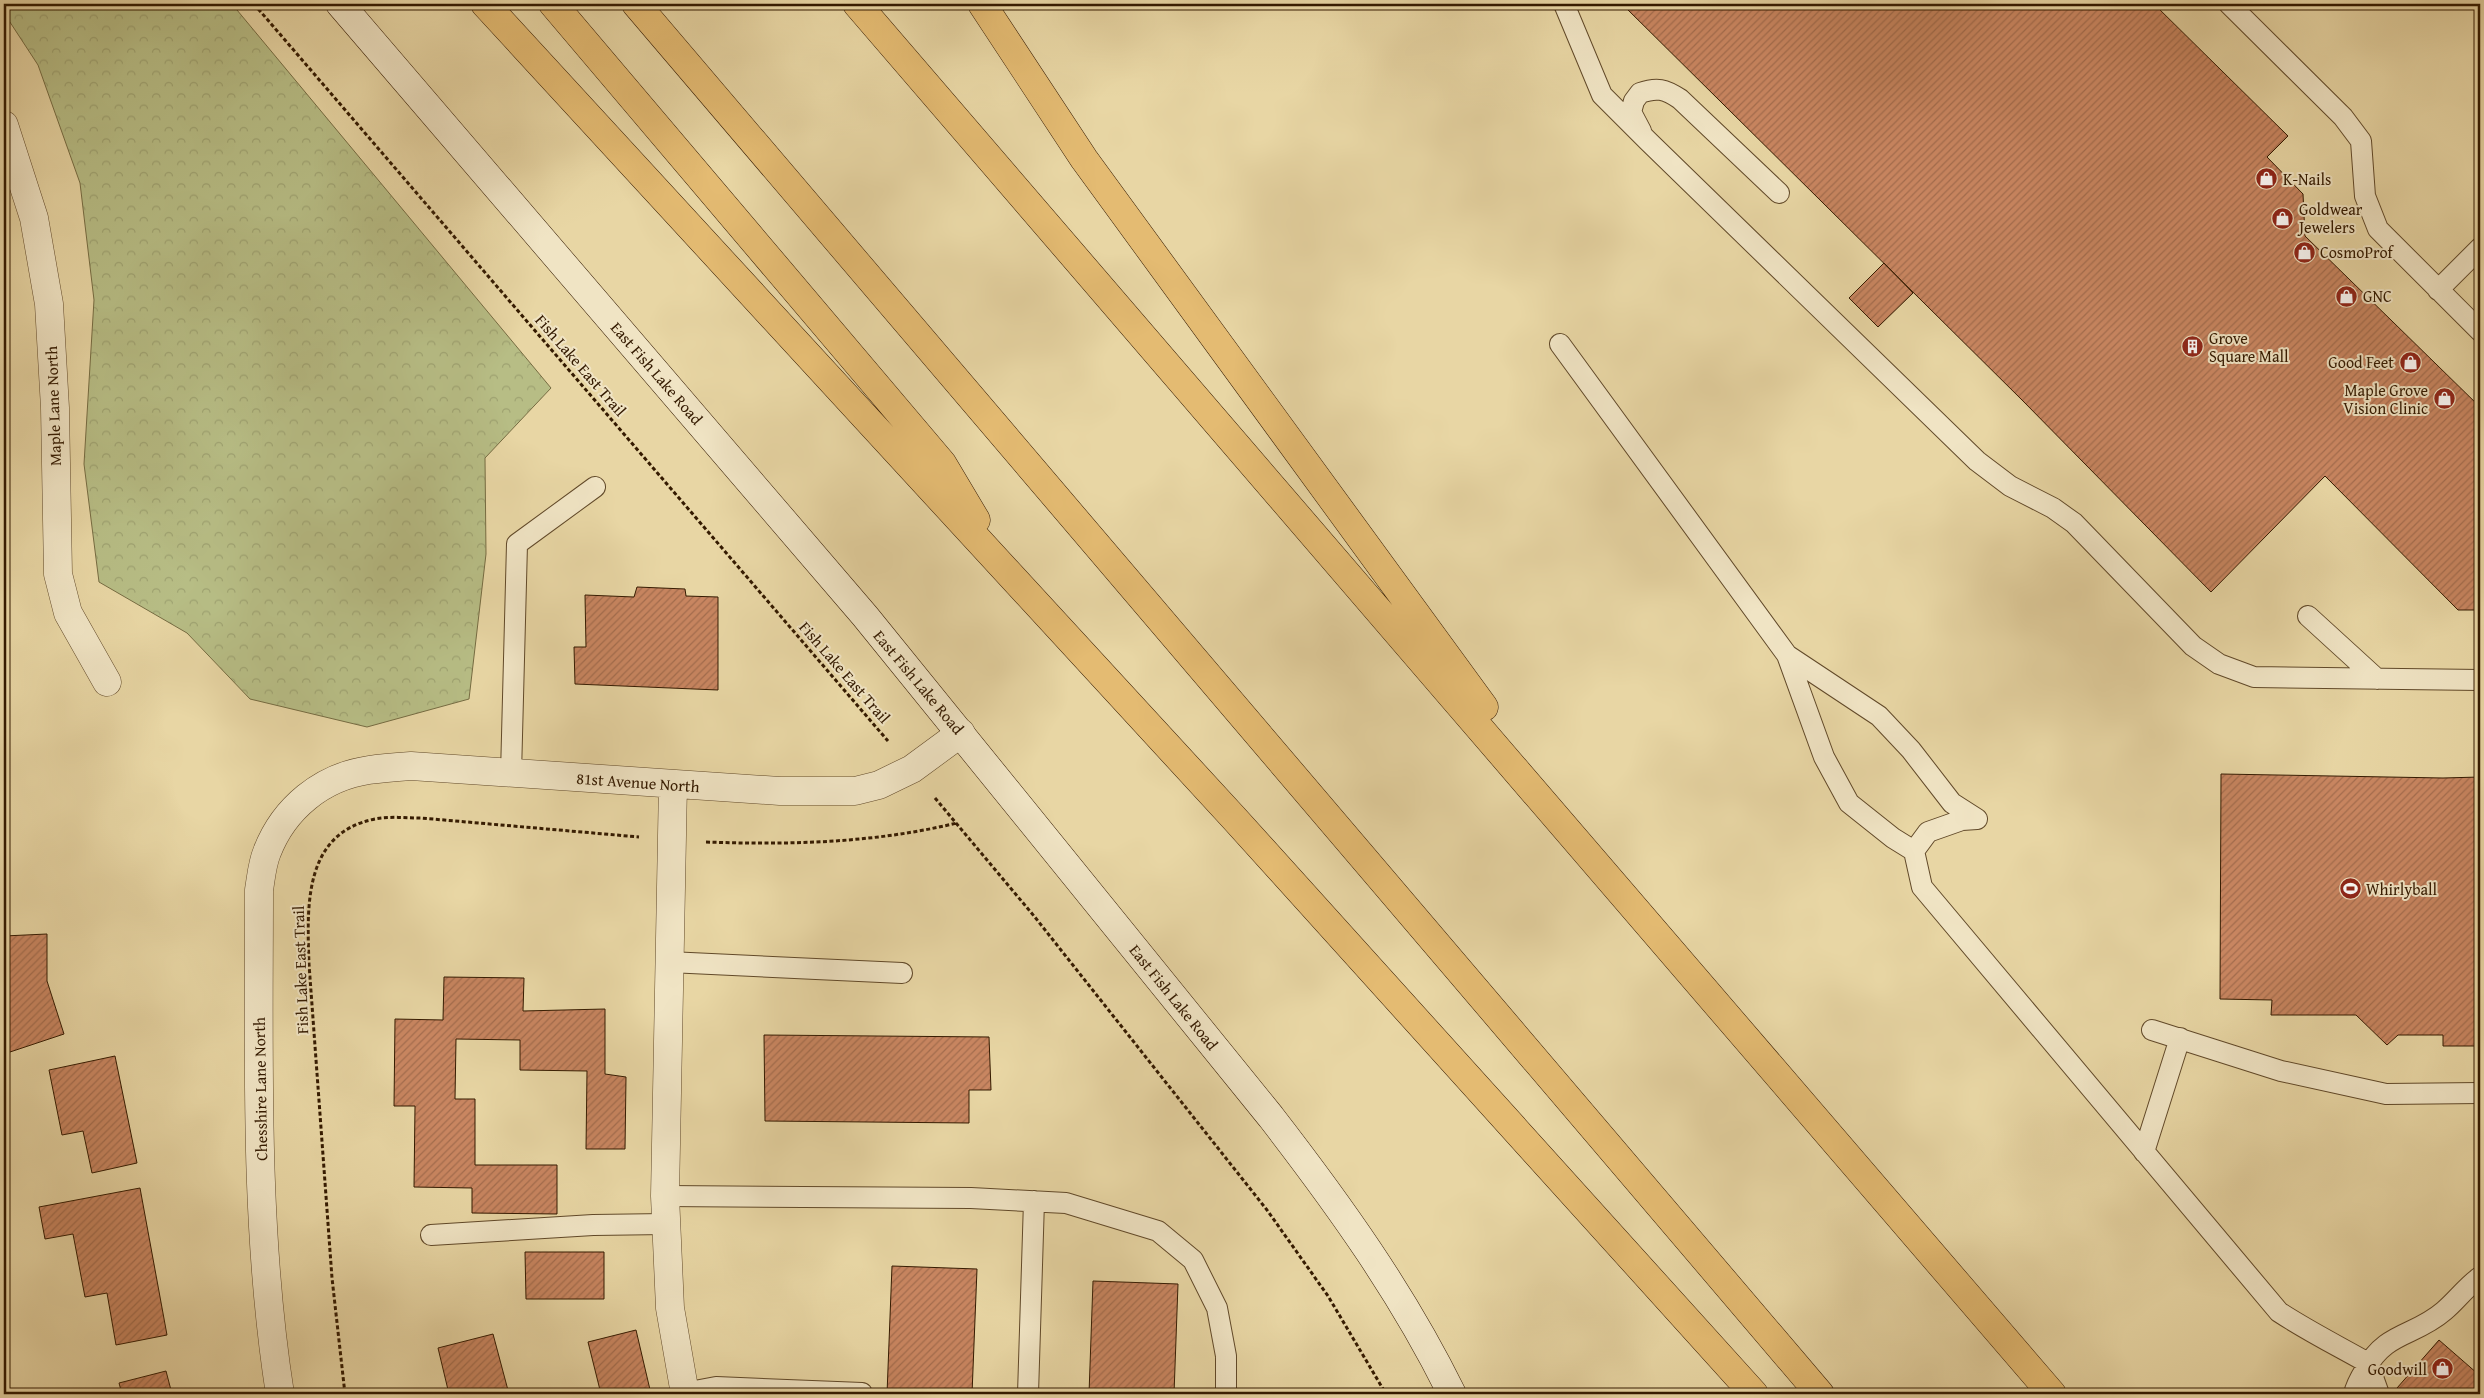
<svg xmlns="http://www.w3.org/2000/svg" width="2484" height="1398" font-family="'Gentium Book Plus',serif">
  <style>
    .forest { fill: url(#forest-crowns); stroke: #766c42 }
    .building { fill: url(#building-hatch); stroke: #341a00 }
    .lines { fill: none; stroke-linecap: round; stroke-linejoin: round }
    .lane-casing { stroke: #614929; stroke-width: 22 }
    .street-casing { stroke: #614929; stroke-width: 29 }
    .secondary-casing { stroke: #341a00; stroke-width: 29 }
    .highway-casing { stroke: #341a00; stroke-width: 29 }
    .path { stroke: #341a00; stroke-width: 3; stroke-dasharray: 4 2.5; stroke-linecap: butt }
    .lane { stroke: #f0e4c4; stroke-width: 20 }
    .street { stroke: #f0e4c4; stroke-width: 28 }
    .secondary { stroke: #f0e4c4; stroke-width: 28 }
    .highway { stroke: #e4bb72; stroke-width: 28 }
    .labels { text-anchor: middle; stroke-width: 4; stroke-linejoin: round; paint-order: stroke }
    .poi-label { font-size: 16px; fill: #341a00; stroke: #f0e4c4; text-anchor: start }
    .street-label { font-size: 16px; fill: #341a00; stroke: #f0e4c4 }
  </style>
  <defs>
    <pattern id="forest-crowns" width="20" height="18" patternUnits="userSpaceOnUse" patternTransform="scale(1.25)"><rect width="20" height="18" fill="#b7bd85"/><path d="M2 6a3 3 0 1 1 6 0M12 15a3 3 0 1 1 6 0" fill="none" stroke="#9ea271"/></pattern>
    <pattern id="building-hatch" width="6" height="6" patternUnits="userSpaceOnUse" patternTransform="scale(1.25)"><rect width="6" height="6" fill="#c98661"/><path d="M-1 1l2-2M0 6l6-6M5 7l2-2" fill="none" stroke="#a46d4e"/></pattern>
  </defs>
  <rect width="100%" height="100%" fill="#e8d6a4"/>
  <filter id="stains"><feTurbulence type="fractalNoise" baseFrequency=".004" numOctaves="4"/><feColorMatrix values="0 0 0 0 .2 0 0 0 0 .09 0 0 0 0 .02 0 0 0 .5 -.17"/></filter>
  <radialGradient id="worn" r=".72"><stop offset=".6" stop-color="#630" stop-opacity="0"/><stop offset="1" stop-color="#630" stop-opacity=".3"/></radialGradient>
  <path class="forest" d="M4 4H232L551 388 485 458 486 554 469 699 367 727 250 699 187 633 99 582 84 464 94 300 80 183 38 65 4 13Z"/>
  <path class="building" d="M1622 4H2154L2288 136 2267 157 2303 194 2305 236 2480 407V610H2458L2325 476 2211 592 2023 401Z
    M1884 263 1913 293 1878 327 1849 298Z
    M637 587 685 589 686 596 718 597V690L575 684 574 647H586L585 595 634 597Z
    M2221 774 2443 778 2480 777V1046H2443V1035H2398L2387 1045 2356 1015H2271L2272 1000 2220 999Z
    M47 934V981L64 1034 4 1054V936Z
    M444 977 524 978 523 1011 605 1009V1074L626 1077 625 1149H586L587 1071 520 1070V1040L456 1039 455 1099H475V1165H557V1214L472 1213V1188L414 1187 415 1106H394L395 1019 443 1020Z
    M764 1035 989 1037 991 1090H969V1123L765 1121Z
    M115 1056 137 1163 92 1173 83 1131 62 1135 49 1070Z
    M140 1188 167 1335 116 1345 107 1293 85 1297 73 1234 45 1239 39 1207Z
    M525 1252H604V1299H526Z
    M892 1266 977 1269 972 1394H887Z
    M1093 1281 1178 1284 1174 1394H1089Z
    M636 1330 651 1394H601L588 1342Z
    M493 1334 509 1394H449L438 1348Z
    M2439 1340 2478 1374 2480 1372V1394H2402L2397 1388Z
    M166 1371 172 1394H122L119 1383Z"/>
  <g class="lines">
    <defs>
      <path id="lane" d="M1564 4 1602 95 1648 141 1977 461 2010 486 2053 508 2074 523 2193 646 2219 664 2254 677 2480 680
        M2229 4 2343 117 2361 141 2365 196 2378 229 2480 331
        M1641 131 1631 112 1634 101 1640 93C1657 87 1665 89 1680 99L1779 193
        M2438 290 2480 248
        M1560 344 1787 655 1824 757 1849 803 1893 838 1914 851
        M2308 616 2377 679
        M1787 655 1879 716 1911 750 1952 803 1977 819
        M511 774 517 544 595 487
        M1977 819 1962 820 1928 832 1914 851 1922 887 2279 1312C2308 1331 2338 1346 2368 1363L2379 1394
        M669 962 902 973
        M2152 1030 2281 1071 2386 1094 2480 1093
        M2144 1152 2180 1038
        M665 1196 971 1198 1066 1203 1158 1231 1193 1260 1217 1308 1226 1356V1394
        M431 1235 593 1225 666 1224
        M684 1393 716 1387 862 1393
        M1028 1394 1034 1201
        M2354 1394C2356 1385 2360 1378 2365 1370 2386 1331 2414 1337 2444 1311 2457 1300 2466 1287 2480 1277"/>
      <path id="street" d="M4 125 34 218 49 304 55 408 58 574 68 613 107 682
        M673 784 665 1196 670 1308 685 1394
        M280 1394C254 1229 259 1056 259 890 261 878 262 864 267 852 284 808 322 777 369 770 383 768 397 767 411 766L780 791H855L879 785 912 769 961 733"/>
      <path id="secondary" d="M340 4 865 616 1271 1117C1339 1205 1403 1294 1452 1394"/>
      <path id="highway" d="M485 4 1233 817 1754 1394
        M553 4 942 463 976 520
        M636 4 1820 1394
        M857 4C1254 468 1655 930 2052 1394
        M982 4 1084 159 1484 707"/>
    </defs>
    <use href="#lane" class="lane-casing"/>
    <use href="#street" class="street-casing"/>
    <use href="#secondary" class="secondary-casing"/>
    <use href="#highway" class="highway-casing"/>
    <path class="path" d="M254 4 888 741
      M935 798 1034 916 1267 1210 1328 1296 1386 1394
      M706 842C791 845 874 843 957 823
      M345 1394 332 1278 309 964C307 907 303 833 375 819 390 816 406 818 421 818L639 837"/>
    <use href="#lane" class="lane"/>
    <use href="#street" class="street"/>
    <use href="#secondary" class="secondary"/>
    <use href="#highway" class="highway"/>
  </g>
  <defs>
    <symbol id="shop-disc" viewBox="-11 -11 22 22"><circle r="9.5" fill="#8f2418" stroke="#f0e4c4"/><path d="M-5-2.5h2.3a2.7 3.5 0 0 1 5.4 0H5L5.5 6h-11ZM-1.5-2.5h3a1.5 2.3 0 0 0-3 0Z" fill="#fff"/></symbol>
    <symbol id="building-disc" viewBox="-11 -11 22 22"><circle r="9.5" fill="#8f2418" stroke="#f0e4c4"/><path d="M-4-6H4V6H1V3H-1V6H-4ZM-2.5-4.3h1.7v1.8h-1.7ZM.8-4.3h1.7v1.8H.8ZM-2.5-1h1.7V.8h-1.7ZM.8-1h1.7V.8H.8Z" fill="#fff"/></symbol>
    <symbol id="stadium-disc" viewBox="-11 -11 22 22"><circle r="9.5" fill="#8f2418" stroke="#f0e4c4"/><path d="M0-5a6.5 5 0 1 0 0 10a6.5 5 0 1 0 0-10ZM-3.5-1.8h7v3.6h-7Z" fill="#fff"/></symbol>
  </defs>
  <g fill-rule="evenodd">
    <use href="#shop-disc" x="2254" y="166" width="25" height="25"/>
    <use href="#shop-disc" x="2270" y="206" width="25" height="25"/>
    <use href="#shop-disc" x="2292" y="240" width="25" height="25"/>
    <use href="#shop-disc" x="2334" y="284" width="25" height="25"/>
    <use href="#building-disc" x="2180" y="334" width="25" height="25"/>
    <use href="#shop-disc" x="2398" y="350" width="25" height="25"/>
    <use href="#shop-disc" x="2432" y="386" width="25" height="25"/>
    <use href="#stadium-disc" x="2338" y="876" width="25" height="25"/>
    <use href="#shop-disc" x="2430" y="1356" width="25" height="25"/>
  </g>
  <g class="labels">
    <g class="poi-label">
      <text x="2283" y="185">K-Nails</text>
      <text x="2299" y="215">Goldwear<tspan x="2299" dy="18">Jewelers</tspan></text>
      <text x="2320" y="258">CosmoProf</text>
      <text x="2363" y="302">GNC</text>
      <text x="2209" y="344">Grove<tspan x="2209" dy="18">Square Mall</tspan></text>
      <text x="2394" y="368" text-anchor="end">Good Feet</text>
      <text x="2428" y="396" text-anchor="end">Maple Grove<tspan x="2428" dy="18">Vision Clinic</tspan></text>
      <text x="2366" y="895">Whirlyball</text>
      <text x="2427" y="1375" text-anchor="end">Goodwill</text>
    </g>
    <g class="street-label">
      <text transform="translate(581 365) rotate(49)" y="6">Fish Lake East Trail</text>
      <text transform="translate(657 373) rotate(49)" y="6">East Fish Lake Road</text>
      <text transform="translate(53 406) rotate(-92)" y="6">Maple Lane North</text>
      <text transform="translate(845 672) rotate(49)" y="6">Fish Lake East Trail</text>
      <text transform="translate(919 682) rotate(50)" y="6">East Fish Lake Road</text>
      <text transform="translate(638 782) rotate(4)" y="6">81st Avenue North</text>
      <text transform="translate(300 970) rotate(-92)" y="6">Fish Lake East Trail</text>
      <text transform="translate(1174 997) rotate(51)" y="6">East Fish Lake Road</text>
      <text transform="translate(260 1089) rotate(-91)" y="6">Chesshire Lane North</text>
    </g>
  </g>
  <rect width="2484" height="1398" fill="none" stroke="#e8d6a4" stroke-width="20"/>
  <rect x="5" y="5" width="2474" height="1388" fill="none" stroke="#341a00" stroke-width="2.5"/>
  <rect x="10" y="10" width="2464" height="1378" fill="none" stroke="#341a00"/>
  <rect width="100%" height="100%" filter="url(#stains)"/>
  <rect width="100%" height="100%" fill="url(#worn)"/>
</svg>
